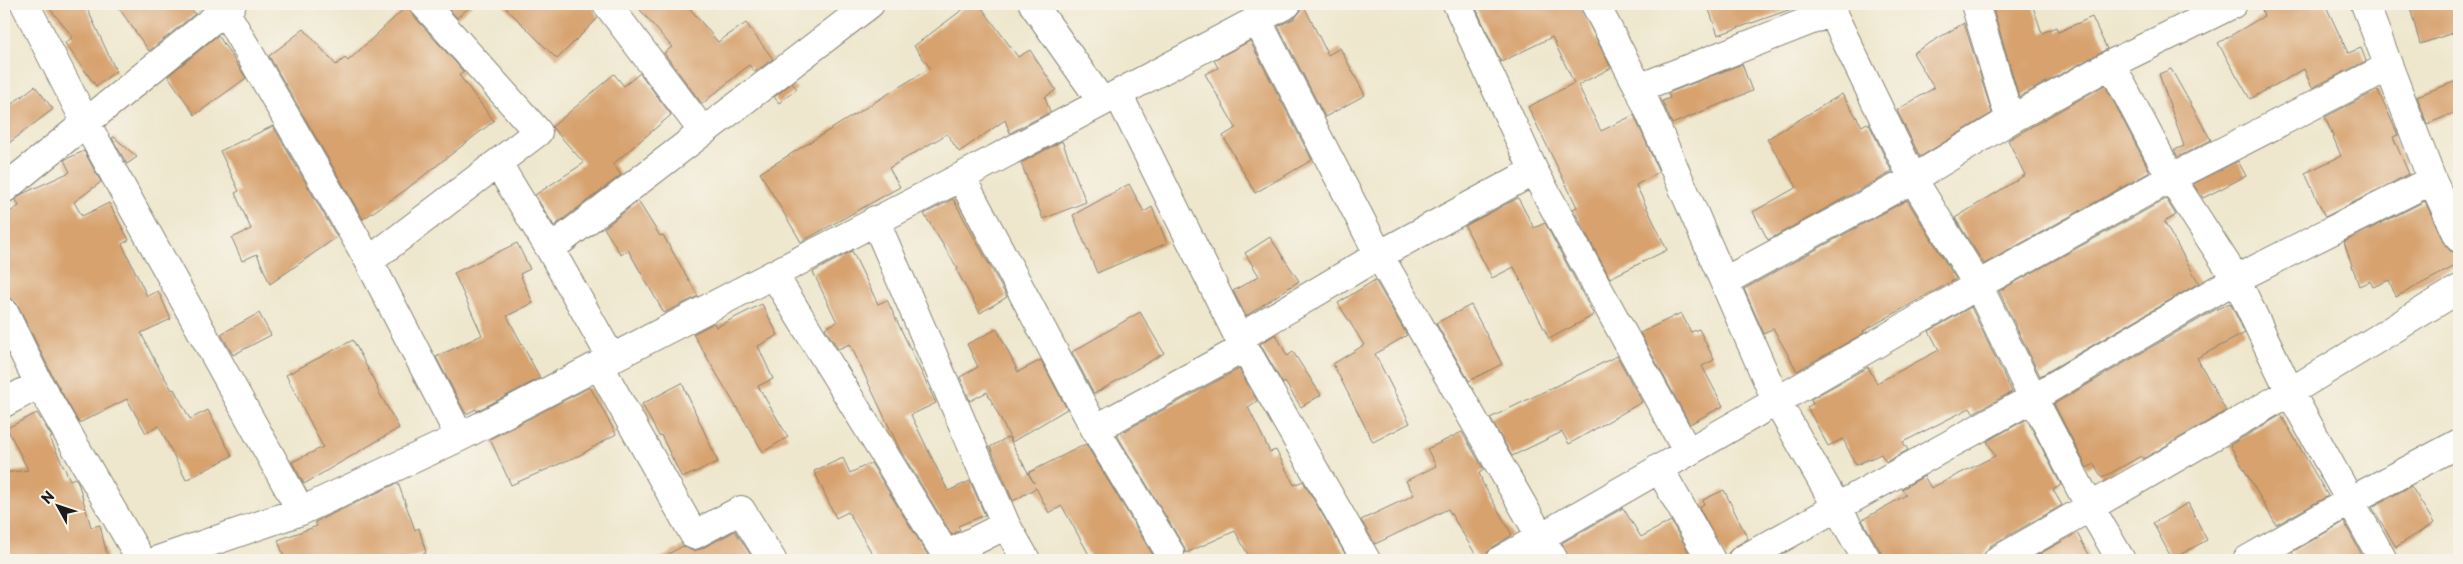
<svg xmlns="http://www.w3.org/2000/svg" width="2463" height="564" font-family="'Playpen Sans',sans-serif">
  <style>
    .building { fill: #d7a26e }
    .lines { fill: none; stroke-linecap: round; stroke-linejoin: round }
    .minor-casing { stroke: #858274; stroke-width: 30 }
    .minor { stroke: #fff; stroke-width: 28 }
  </style>
  <rect width="100%" height="100%" fill="#f7f3e8"/>
  <filter id="ink" filterUnits="userSpaceOnUse"><feTurbulence type="fractalNoise" baseFrequency=".02" numOctaves="2"/><feDisplacementMap in="SourceGraphic" scale="10" xChannelSelector="R" yChannelSelector="G"/><feConvolveMatrix kernelMatrix="1 2 1 2 8 2 1 2 1" color-interpolation-filters="sRGB"/></filter>
  <filter id="wash" filterUnits="userSpaceOnUse"><feTurbulence type="fractalNoise" baseFrequency=".0096" numOctaves="4" result="noise"/><feDisplacementMap in="SourceGraphic" scale="20" xChannelSelector="R" yChannelSelector="G"/><feGaussianBlur stdDeviation="1.12" result="paint"/><feColorMatrix in="noise" values="0 0 0 0 0 0 0 0 0 0 0 0 0 0 0 0 0 1.4 0 .05"/><feComposite in="paint" operator="in"/></filter>
  <g filter="url(#wash)">
    <rect width="100%" height="100%" fill="#eee7cd"/>
    <g id="blocks">
      <path class="building" d="M46 4H85L116 71 96 86 65 43 73 37Z
        M116 4H188L195 14 149 51Z
        M409 4 412 14 464 72 459 75 494 121 404 191 363 219 269 56 304 29 336 65 345 58 348 61Z
        M445 4H473L457 18Z
        M502 4H592L598 18 557 59Z
        M635 4H686L718 42 746 23 773 59 755 72 749 65 702 104 664 53 672 47Z
        M970 4H979L1018 57 1030 50 1056 90 1045 97 1050 112 1010 133 1005 120 959 152 947 134 889 168 900 187 801 242 760 173 930 68 914 46Z
        M1303 4 1328 55 1340 48 1365 95 1325 117 1278 26 1295 18 1300 12Z
        M1474 4H1579L1611 68 1578 85 1601 131 1634 115 1659 172 1636 185 1667 250 1610 278 1573 209 1577 207 1528 107 1574 83 1552 37 1501 62Z
        M1707 4H1797V7L1718 35Z
        M2005 4H2032L2042 33 2056 27 2058 32 2092 17 2107 49 2019 97 1993 8Z
        M2260 4H2325L2348 53 2361 48 2366 61 2312 88 2304 69 2250 99 2218 43 2264 16Z
        M2409 4H2453L2459 31 2420 44Z
        M1964 23 1992 113 1920 157 1897 110 1934 88 1913 53Z
        M218 35 246 78 195 115 168 76Z
        M1250 41 1312 160 1255 193 1223 136 1236 128 1205 74 1218 68 1214 60Z
        M1742 64 1752 91 1672 124 1662 101 1670 98 1668 93Z
        M2171 69 2211 140 2178 157 2174 150 2184 146 2159 74Z
        M640 73 671 115 613 164 621 175 554 226 535 195 584 163 552 127 614 74 624 86Z
        M2459 80V111L2427 124 2417 96Z
        M792 83 797 89 779 103 774 97Z
        M2105 85 2150 172 1984 264 1955 218 2025 175 2008 140Z
        M35 86 53 109 4 147V110Z
        M2378 90 2398 135 2393 137 2409 174 2325 217 2305 173 2341 156 2325 117Z
        M1842 94 1862 126 1867 123 1870 126 1892 172 1768 240 1753 212 1797 187 1767 139Z
        M273 126 337 237 270 284 257 254 242 261 232 238 251 229 235 193 239 191 220 151Z
        M114 137 137 157 127 164 112 138Z
        M1062 141 1086 202 1043 219 1021 163Z
        M84 151 101 182 74 202 82 216 109 203 129 240 122 244 147 296 158 291 171 319 141 333 155 361 172 390 174 389 190 419 208 410 232 456 186 480 159 426 146 433 127 399 79 423 53 377 18 305 12 299 4 297V216L19 206 16 200 22 194 70 172 64 160Z
        M2238 161 2246 176 2203 198 2193 184Z
        M1129 184 1144 212 1152 207 1167 243 1097 273 1073 215Z
        M2459 184V202L2452 187Z
        M1518 198 1534 228 1545 223 1594 315 1549 339 1514 267 1492 278 1465 226Z
        M953 199 1007 297 980 313 957 271 958 269 924 214Z
        M2166 199 2176 215 2164 222 2199 283 2040 376 1999 291Z
        M1907 200 1956 279 1863 331 1864 333 1797 371 1773 328 1764 334 1744 289Z
        M638 201 660 236 663 235 698 296 664 313 628 250 621 255 604 228Z
        M2425 201 2445 245 2450 251 2459 253V264L2396 297 2389 280 2373 287 2370 281 2359 286 2344 242Z
        M1270 237 1299 281 1246 316 1233 291 1259 276 1245 253Z
        M517 243 530 269 520 274 533 303 507 316 540 378 477 411 476 409 466 414 436 357 482 335 454 273Z
        M852 251 878 304 887 300 936 403 911 415 948 491 970 481 985 515 958 526 960 530 952 535 900 450 850 344 838 349 825 328 837 322 813 272Z
        M1375 280 1407 335 1375 354 1410 423 1373 442 1333 364 1364 345 1338 303Z
        M2230 303 2245 333 2197 358 2226 411 2143 459 2141 456 2102 478 2094 464 2087 468 2054 404 2215 310Z
        M762 304 778 335 758 346 773 379 758 386 788 437 763 452 693 334 714 323 716 327Z
        M1471 305 1502 364 1469 381 1436 323Z
        M1971 307 2012 392 1973 413 1970 408 1903 442 1908 450 1886 462 1881 454 1856 465 1843 439 1828 446 1807 407 1813 404 1811 399 1868 367 1877 383 1939 350 1929 331Z
        M1140 312 1164 353 1094 394 1072 352Z
        M259 313 271 335 233 355 221 334Z
        M1681 313 1691 332 1699 329 1714 360 1702 366 1723 406 1690 424 1640 333Z
        M997 329 1018 372 1041 360 1067 409 1012 442 987 392 970 401 960 377 978 367 967 344Z
        M1276 334 1287 356 1293 352 1321 395 1301 407 1285 382 1283 384 1260 344Z
        M353 340 378 388 377 389 399 428 304 484 292 462 323 447 286 375Z
        M1617 356 1642 402 1569 444 1562 432 1512 456 1490 418Z
        M1239 369 1257 401 1248 407 1270 452 1276 450 1294 485 1303 481 1347 557 1340 560H1251L1235 531 1186 553 1183 545 1117 435Z
        M682 383 718 462 682 478 661 435 659 436 642 404Z
        M590 387 616 434 580 455 511 485 490 439Z
        M37 413 52 437 50 438 70 480 75 478 78 482 91 527 100 525 108 560H5L6 498H4V473L28 470 7 428Z
        M2281 415 2328 496 2276 525 2230 445Z
        M2027 419 2061 485 2053 490 2062 505 1990 546 1983 556 1976 560H1883L1881 552 1862 520 1906 495 1902 489 1924 476 1931 488 1995 456 1987 441Z
        M1462 432 1484 470 1479 473 1482 480H1481L1512 535 1493 547 1487 553 1485 560H1479L1448 509 1375 544 1361 520 1414 495 1406 481 1436 466 1427 449Z
        M1008 437 1034 483 1028 473 1086 444 1153 555 1145 560H1092L1062 506 1049 513 1036 488 1013 501 990 447Z
        M843 458 850 473 871 463 931 560H876L848 512 836 518 814 471Z
        M398 483 415 530 419 528 426 553 403 560H285L278 540 317 526 315 522Z
        M2411 486 2434 523 2396 547 2372 507Z
        M1724 490 1748 539 1734 547 1729 552 1726 559 1699 507 1704 504 1703 500Z
        M2188 503 2207 540 2172 559 2153 523Z
        M1623 508 1641 537 1671 521 1693 560H1570L1562 543Z
        M2344 522 2363 557 2358 560H2296L2292 552Z
        M735 531 754 560H657L683 546 693 551 701 549Z
        M2077 533 2092 560H2039L2036 556Z"/>
    </g>
  </g>
  <g filter="url(#ink)">
    <use href="#blocks" fill-opacity="0" stroke="#858274" stroke-width="1"/>
    <g class="lines">
      <defs>
        <path id="minor" d="M25 4 86 123 301 511
          M221 4 369 261 460 437
          M607 4 702 130
          M1033 4 1102 102
          M1595 4 1639 88 1776 400 1867 560
          M1975 4 2010 120
          M2365 4 2432 180 2459 238
          M1257 20 1379 255 1554 560
          M1639 88 1832 12 1829 4
          M1118 94 1239 338 1366 560
          M498 164 550 249 612 359
          M1534 171 1687 451
          M961 177 1095 429 1170 553
          M4 189 232 4
          M875 220 1006 525 1026 560
          M550 249 870 4
          M369 261 538 132 424 4
          M774 275 946 555 1006 525
          M1725 281 1913 179 1832 12
          M4 312 39 384 141 560
          M1239 338 1379 255 1534 171 1457 4
          M599 365 694 535 741 510 772 560
          M4 403 39 384
          M1095 429 1244 348
          M1659 468 1711 560
          M158 560 301 511 460 437 961 177 1287 4
          M1501 560 1978 285 2171 178 2388 67
          M1742 560 2033 398 1978 285 1913 179 2010 120 2111 64 2233 4
          M1998 560 2090 507 2033 398 2236 279 2171 178 2111 64
          M2121 560 2090 507 2290 392 2236 279 2432 180
          M2247 560 2350 501 2459 443
          M2383 560 2290 392 2459 289"/>
      </defs>
      <use href="#minor" class="minor-casing"/>
      <use href="#minor" class="minor"/>
    </g>
  </g>
  <rect width="2463" height="564" fill="none" stroke="#f7f3e8" stroke-width="20"/>
  <g transform="translate(58 506) rotate(310)" stroke="#f7f3e8" stroke-width="4" paint-order="stroke">
  <path d="M0-4L9 19L0 12L-9 19Z" fill="#1c1c1c"/>
  <text y="-8" font-size="14" font-weight="bold" text-anchor="middle" fill="#1c1c1c">N</text>
  </g>
</svg>
